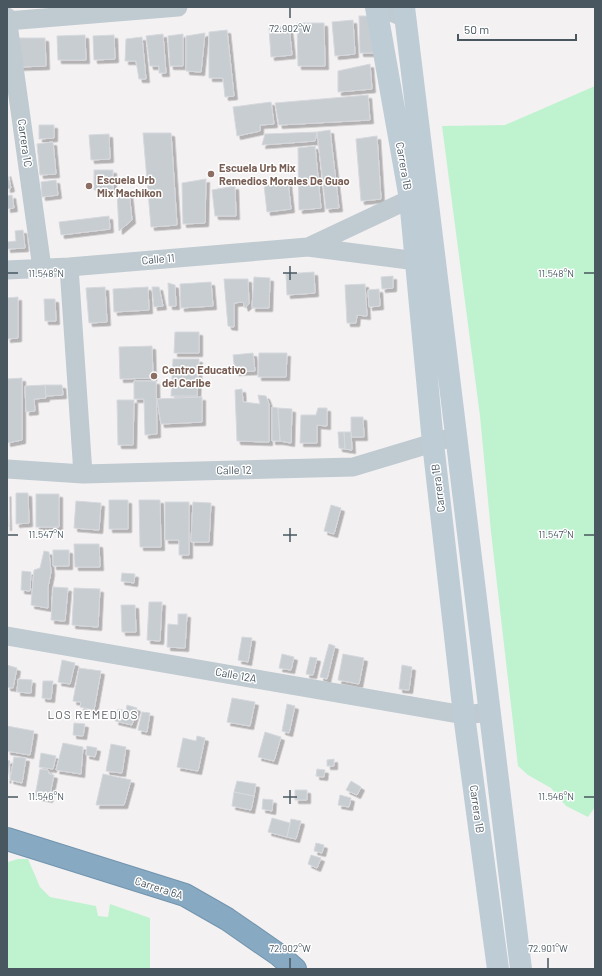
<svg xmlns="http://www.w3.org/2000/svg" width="602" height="976" font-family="Barlow,sans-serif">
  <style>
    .green { fill: #bff3cf }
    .building { fill: #c8cdd1; stroke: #d5d8dd; filter: url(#shadow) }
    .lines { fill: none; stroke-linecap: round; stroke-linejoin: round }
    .highway-casing { stroke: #7294ae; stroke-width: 24 }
    .street { stroke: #bfcad1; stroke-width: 19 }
    .secondary { stroke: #beccd6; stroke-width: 22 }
    .highway { stroke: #87a9c2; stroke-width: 22 }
    .ticks { fill: none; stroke: #485760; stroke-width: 1.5 }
    .education-dot { fill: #8d6e63; stroke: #fff; stroke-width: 1.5 }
    .labels { text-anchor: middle; stroke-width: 3; stroke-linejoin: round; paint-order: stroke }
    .street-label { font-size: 11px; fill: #485760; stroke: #fff }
    .education-label { font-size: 11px; font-weight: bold; fill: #785e54; stroke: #fff; text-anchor: start }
    .neighbourhood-label { font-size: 12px; letter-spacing: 1px; fill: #5d6267; stroke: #fff }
    .ticks-label { font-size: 10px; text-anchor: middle; fill: #485760; stroke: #fff; stroke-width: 3; stroke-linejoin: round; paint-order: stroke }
  </style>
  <defs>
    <filter id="shadow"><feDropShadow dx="3.5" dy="3.5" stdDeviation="0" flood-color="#0004"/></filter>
  </defs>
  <rect width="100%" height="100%" fill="#f4f1f2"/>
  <path class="green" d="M595 86V807L588 817 566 806 551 788 528 775 518 766 491 532 480 416 442 126 505 125Z
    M18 859H28L40 887 50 897 96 906 98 916 108 917 110 904 150 918V969H7V864L8 862Z"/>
  <path class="building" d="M359 16H372L374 53H360Z
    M353 20 355 54 335 56 332 22Z
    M297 23H324L325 66H298Z
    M289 26 292 55 271 57 269 28Z
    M227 30 234 96 225 97 223 78H209V32Z
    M205 33 201 72 186 71V36Z
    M163 34 166 73H159V66H150L146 36Z
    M183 34V66H170L168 36Z
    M85 35 86 60H58L57 36Z
    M114 35 115 59 94 60 93 36Z
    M142 37 146 79H139L136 61H125L126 39Z
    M17 38H45L46 66 18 67Z
    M370 64 372 89 338 92V71Z
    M368 95 370 120 279 125 275 103Z
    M271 102 274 124 260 125V131L237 136 233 107Z
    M39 125H54V138L39 139Z
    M330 130 339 208 326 209 317 132Z
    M317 132 315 141 262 145 265 134Z
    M143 133H171L177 225 151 227Z
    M109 134 110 159 91 160 89 135Z
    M377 136 381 199 361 201 356 139Z
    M53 142 56 174 40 175 37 144Z
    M315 146 321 208 299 210 298 148Z
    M94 170H113V190H94Z
    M7 173 11 188 7 189Z
    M206 179 205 223 183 224 182 183Z
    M56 180 58 195 42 197 41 182Z
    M288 182 291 209 267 212 264 185Z
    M235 186 236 216H215L212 190Z
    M129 191 132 220 119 231 117 192Z
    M12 195 14 208 7 209V196Z
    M109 216 110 229 61 235 59 222Z
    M23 230 25 248 7 249V242L16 241 15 231Z
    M314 272 315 293 287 295 286 274Z
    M393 276V288L382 289 381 277Z
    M254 277 270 278 269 308H252Z
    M224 279H248L249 304 245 308 243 302 234 303V327L228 326Z
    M211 282 213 306 181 308 180 284Z
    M168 283 175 285 176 306H169Z
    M365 284 367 316 357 315 356 323H347L345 285Z
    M105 287 107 322 89 323 86 288Z
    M148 287 149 310 114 312 113 289Z
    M152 287H159L163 306 154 307Z
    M379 289 380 306 369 307 368 290Z
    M18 297V338L7 339V298Z
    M44 299H55L56 321H45Z
    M175 332H199V353H174Z
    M152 346 153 378 120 379 119 347Z
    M253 353 255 371 235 372 233 355Z
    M259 353H287L286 377H258Z
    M173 359H199L197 396H171Z
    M22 378V440L7 443V379Z
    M134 381H156L157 434 145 435 144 399H134Z
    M45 385 46 398 34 399 35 411 26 412 25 386Z
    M45 385H62L63 395 46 396Z
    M242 389 243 402 260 404 258 395 266 396 269 404V442L237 441 235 390Z
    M202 397V422L161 424 157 399Z
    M117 400H134L133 445H118Z
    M272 407 278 408 280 441H272Z
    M278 408 292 409 291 443 280 441Z
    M318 408H327V426L317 425V443H300L301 415H316Z
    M351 417H363L364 437H351Z
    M338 432H344L345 449 339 448Z
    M344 432H351L352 450 345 449Z
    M7 493 8 527H7Z
    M16 493H28L29 523 16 524Z
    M36 494H59V527H36Z
    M109 500H128V529H109Z
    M139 500H160L161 547H140Z
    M76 501 101 503 99 530 74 528Z
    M165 502H189V555H179V540H165Z
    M193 502 211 503 209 542H191Z
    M331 505 341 508 334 534 324 531Z
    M74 544H99L100 567H75Z
    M53 550H69V566H53Z
    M44 551 49 552 51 572 48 587V608L31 605 34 570 40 568Z
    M22 571 31 572 30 591 21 590Z
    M122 573 135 574 134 583 121 581Z
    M53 587 68 588 65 621 51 620Z
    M74 588 100 589 98 627 72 625Z
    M149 602H162L160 641 147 640Z
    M121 605H135L136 632H122Z
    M178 614H187L185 648 167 647 168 624 178 625Z
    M242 637 252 638 248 662 238 660Z
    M329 644 335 646 327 679 320 677Z
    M282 654 294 657 291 670 279 668Z
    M343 654 364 658 359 684 338 680Z
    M310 657 317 658 313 675 306 674Z
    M62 660 75 663 70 684 58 682Z
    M7 665 17 668 13 688 7 687Z
    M402 665 412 667 409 690 399 689Z
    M79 668 101 671 94 710 80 707 81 702 73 701Z
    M18 679 32 680 31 693 17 692Z
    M43 681H53L51 699 42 698Z
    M232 698 255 702 250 726 227 722Z
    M287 704 295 706 289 733 282 731Z
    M127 705 137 708 132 725 115 721 118 709 126 711Z
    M142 712 150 713 147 732 138 730Z
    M74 723 85 724 83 736 73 735Z
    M7 726 34 731 30 755 7 751Z
    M265 732 281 737 274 761 258 757Z
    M197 736 205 738 198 771 177 767 183 738 196 741Z
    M63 743 83 747 81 774 56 770Z
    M111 744 126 747 122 773 106 771Z
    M87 746 97 748 95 757 86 755Z
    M41 753 56 756 53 769 39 767Z
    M14 757 26 758 22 783 10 780Z
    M334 759V766H327V760Z
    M7 760 10 761 7 780Z
    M40 769 48 770 49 774 54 775 49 799 35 796Z
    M317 769 325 770 324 777 316 776Z
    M103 774 131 780 124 805H96Z
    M237 781 256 784 254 796 234 792Z
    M351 781 361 787 357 795 346 790Z
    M295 790H307V800H295Z
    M234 792 254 796 251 810 232 806Z
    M340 795 351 798 349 807 338 805Z
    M263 799 273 800 272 811 262 809Z
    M272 818 290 823 287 837 268 832Z
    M291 819 301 821 296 839 287 837Z
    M316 843 324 845 322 853 314 851Z
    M311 855 321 858 317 868 308 864Z"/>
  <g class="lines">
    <defs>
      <path id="highway" d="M7 839 185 895 227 919 279 955 295 969"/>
    </defs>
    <use href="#highway" class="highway-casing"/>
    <path class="street" d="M380 7 405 18
      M7 17 42 268
      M7 21 178 7
      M308 247 410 199 422 191
      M69 267 83 474
      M7 270 69 267 308 247 417 261 430 259
      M7 469 83 474 353 467 456 436
      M7 636 464 715 490 712"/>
    <path class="secondary" d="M376 7 410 199 433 443 464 715 498 969
      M404 7 521 969"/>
    <use href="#highway" class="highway"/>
  </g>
  <path class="ticks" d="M290 8V18M290 266V280M8 273H18M283 273H297M584 273H594M290 528V542M8 535H18M283 535H297M584 535H594M290 790V804M8 797H18M283 797H297M584 797H594M290 958V968M548 958V968"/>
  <g class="education-dot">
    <circle cx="211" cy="174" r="4"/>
    <circle cx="89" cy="186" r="4"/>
    <circle cx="154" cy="376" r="4"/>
  </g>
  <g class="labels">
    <g class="street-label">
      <text transform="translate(25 143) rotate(82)" y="4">Carrera 1C</text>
      <text transform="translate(404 166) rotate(80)" y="4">Carrera 1B</text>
      <text transform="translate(158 259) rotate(-5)" y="4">Calle 11</text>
      <text transform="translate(234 470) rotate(-1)" y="4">Calle 12</text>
      <text transform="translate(438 488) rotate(-97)" y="4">Carrera 1B</text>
      <text transform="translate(236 675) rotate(10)" y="4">Calle 12A</text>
      <text transform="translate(477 809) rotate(82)" y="4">Carrera 1B</text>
      <text transform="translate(159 888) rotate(18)" y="4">Carrera 6A</text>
    </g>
    <g class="education-label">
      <text x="219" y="172">Escuela Urb Mix<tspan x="219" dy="13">Remedios Morales De Guao</tspan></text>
      <text x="97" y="184">Escuela Urb<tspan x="97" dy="13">Mix Machikon</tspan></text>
      <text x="162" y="374">Centro Educativo<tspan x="162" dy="13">del Caribe</tspan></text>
    </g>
    <g class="neighbourhood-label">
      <text x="93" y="719">LOS REMEDIOS</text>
    </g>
  </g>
  <g class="ticks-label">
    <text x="290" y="32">72.902°W</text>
    <text x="46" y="277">11.548°N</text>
    <text x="556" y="277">11.548°N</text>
    <text x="46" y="538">11.547°N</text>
    <text x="556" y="538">11.547°N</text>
    <text x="46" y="800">11.546°N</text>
    <text x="556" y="800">11.546°N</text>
    <text x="290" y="952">72.902°W</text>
    <text x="548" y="952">72.901°W</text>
  </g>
  <rect width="602" height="976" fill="none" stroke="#485760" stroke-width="16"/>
  <path d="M458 34v6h118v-6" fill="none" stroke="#485760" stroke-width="2"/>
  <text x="464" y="34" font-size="12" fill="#485760" stroke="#ffffff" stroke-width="3" paint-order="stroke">50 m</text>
</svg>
